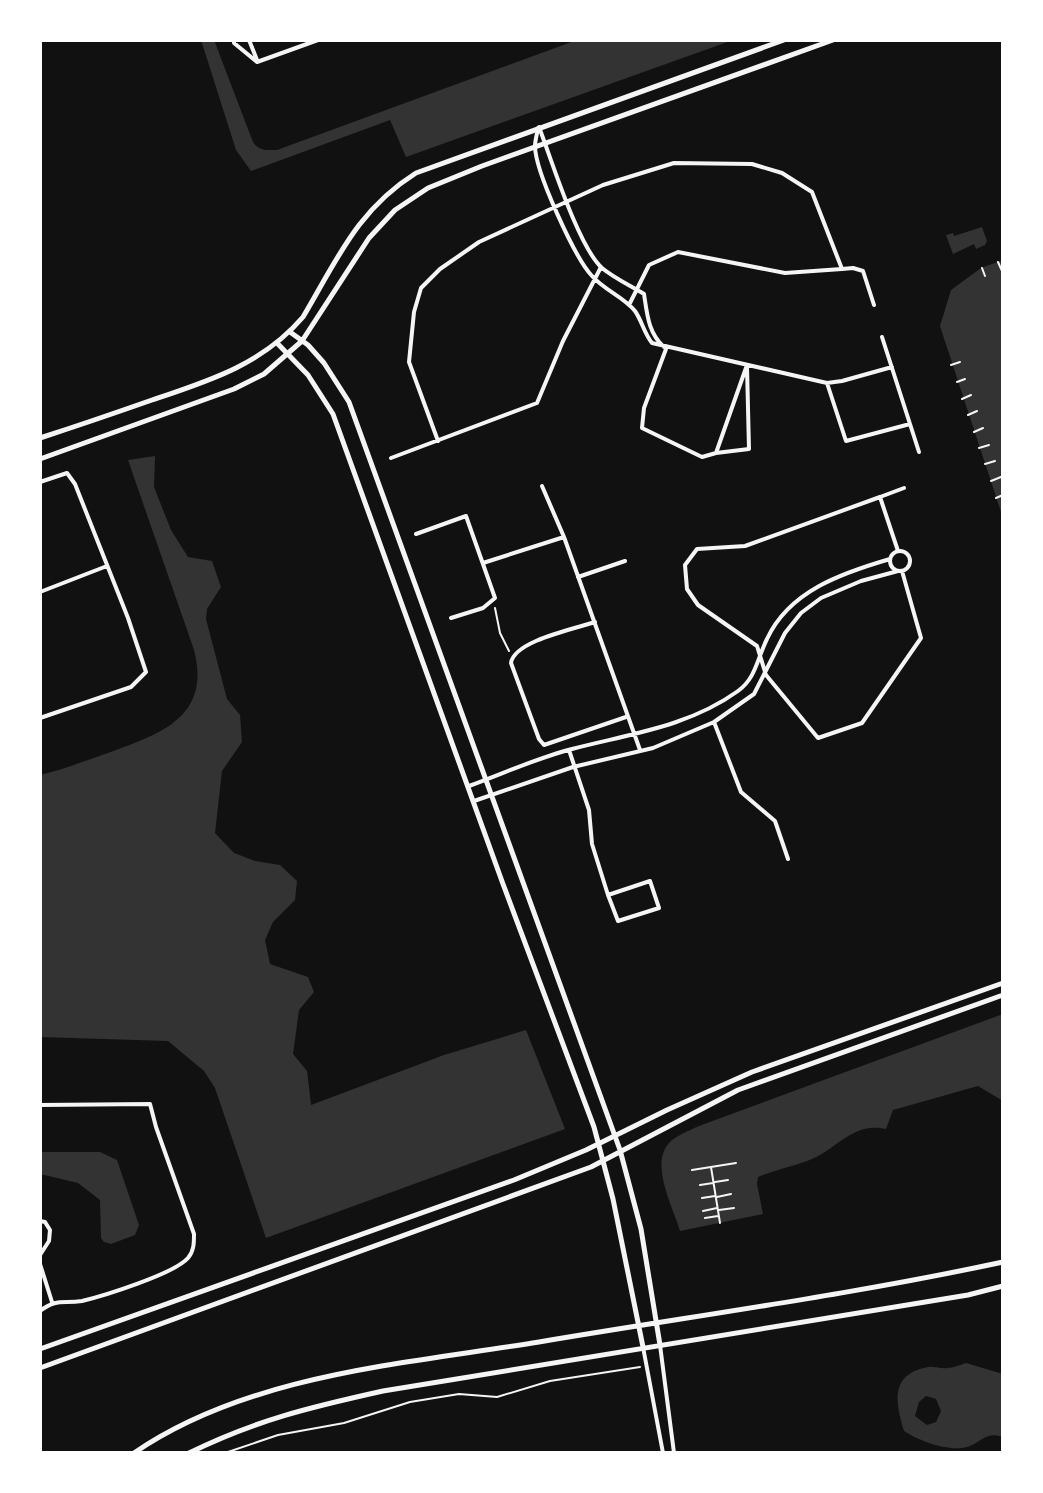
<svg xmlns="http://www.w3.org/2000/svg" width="1043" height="1493" font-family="'PT Sans',sans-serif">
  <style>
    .water { fill: #333; fill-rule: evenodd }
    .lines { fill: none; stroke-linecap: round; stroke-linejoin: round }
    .path { stroke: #f5f5f5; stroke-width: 2 }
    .minor { stroke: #f5f5f5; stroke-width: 4 }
    .tertiary { stroke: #f5f5f5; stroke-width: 5 }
  </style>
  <rect width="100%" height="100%" fill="#111"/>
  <path class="water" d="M201 40H214L253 142C259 151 267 150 277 150L577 40H733L406 157 390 120 251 171 236 150Z
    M982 227 987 241 985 245 976 249 974 244 953 254 946 235 953 233 954 236Z
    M1003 260V518L940 326 951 290 981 268Z
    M155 456 154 487 171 530 188 557 212 561 221 587 207 609 206 619 227 699 240 715 242 742 222 771 215 833 234 853 255 861 280 865 297 881 295 900 273 922 265 940 270 964 308 977 314 992 299 1010 293 1054 307 1071 311 1105 444 1055 526 1030 565 1129 266 1238 215 1088 204 1071 168 1041 40 1037V775C62 770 84 761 105 754 157 735 212 719 194 650L128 460Z
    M1003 1014V1101L978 1086 893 1110 886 1129C852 1121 836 1151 807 1161 791 1167 774 1170 758 1177L757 1184 763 1214 680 1231C673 1206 648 1162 671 1141 678 1135 690 1130 699 1126Z
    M40 1152H100L117 1160 139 1225 135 1235 111 1244 104 1242 101 1238 100 1200 78 1183 40 1174Z
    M966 1363 1003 1374V1437C986 1431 981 1443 967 1447 949 1452 919 1441 904 1431 895 1402 890 1374 928 1367 934 1366 941 1369 947 1368 953 1368 960 1365 966 1363ZM926 1396 936 1399 941 1411 936 1422 927 1425 915 1416 919 1402Z"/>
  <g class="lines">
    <path class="path" d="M998 262 1002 271
      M982 268 985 276
      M951 365 960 362
      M957 382 965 379
      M962 399 971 395
      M968 415 977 411
      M974 432 983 428
      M979 448 989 445
      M985 464 995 461
      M991 481 1001 477
      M996 498 1003 495
      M1002 514H1003
      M495 608 500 633 509 651
      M711 1167 720 1223
      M692 1170 736 1163
      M715 1182 728 1180
      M700 1185 713 1183
      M717 1197 731 1194
      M702 1198 715 1196
      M719 1210 734 1208
      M703 1211 717 1208
      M705 1218 718 1216
      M225 1453 278 1435 344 1423 410 1402 459 1394 497 1397 550 1381 640 1367"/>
    <path class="minor" d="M234 40V43L257 62
      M249 40 257 60
      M257 62 318 40
      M539 127C552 161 578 246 602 268 614 278 631 286 644 294 647 313 648 333 664 347
      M538 128C537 134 535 141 535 146 535 171 575 258 592 276 604 290 624 297 635 311 642 321 644 333 652 343L827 383 842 381 892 367
      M842 269 853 268 863 271 874 305
      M882 337 919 452
      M666 349 644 408 642 428 702 457 716 453 747 365
      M827 383 846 441 910 424
      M438 441 409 362 414 312 421 288 440 269 479 242 603 185 674 163 752 164 782 173 812 192 842 269 785 273 678 252 649 265 629 305
      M716 453 749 449 747 367
      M391 458 537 403 563 341 601 267
      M40 482 67 473 75 484 128 618 146 672 131 687 40 718
      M542 486 564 537 640 750
      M880 497 904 488
      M416 534 466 516 495 598 483 608 451 618
      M890 561a10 10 0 1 1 20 0a10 10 0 1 1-20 0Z
      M898 551 880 497 745 546 697 549 685 565 687 589 698 605 757 646 766 675 818 738 862 723 921 638 902 571
      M483 563 564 537
      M578 577 625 561
      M40 592 107 566
      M595 622C574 629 514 641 511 663L539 739 544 745 626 717
      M714 722 741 792 775 821 788 859
      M569 750 589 810 592 844 608 895
      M469 786C502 774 537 758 572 749 629 734 688 727 738 691 756 678 757 659 767 639 789 591 842 573 890 559
      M474 801 573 767 653 748 714 722 754 694 785 633 801 613 821 598 861 581 898 571
      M650 881 659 908 618 921 608 895Z
      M40 1105 150 1104 156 1127 194 1234C194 1243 194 1251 188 1258 174 1274 103 1296 82 1301 63 1304 57 1298 40 1311
      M40 1221 45 1222 50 1230 49 1241 40 1255
      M40 1264 52 1302
      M660 1345 674 1453
      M643 1347 663 1453"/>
    <path class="tertiary" d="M290 332 308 345 324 363 349 402 620 1150 641 1229 660 1345
      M277 343 308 375 333 414 503 884 594 1127 613 1199 643 1347
      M40 438C77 426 115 413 152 400 209 381 263 364 303 317 337 260 357 210 416 173L784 40
      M40 459 234 389 264 374 302 341 369 238 395 210 428 188 482 166 833 40
      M40 1349 514 1180 586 1150 667 1110 752 1072 1003 983
      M40 1368 591 1167 738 1090 1003 995
      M134 1453C249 1374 405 1364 539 1342 693 1316 850 1295 1003 1262
      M189 1453C256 1420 311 1407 383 1391L968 1295 1003 1286"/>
  </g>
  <rect width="1043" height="1493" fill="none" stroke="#ffffff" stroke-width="84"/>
</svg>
